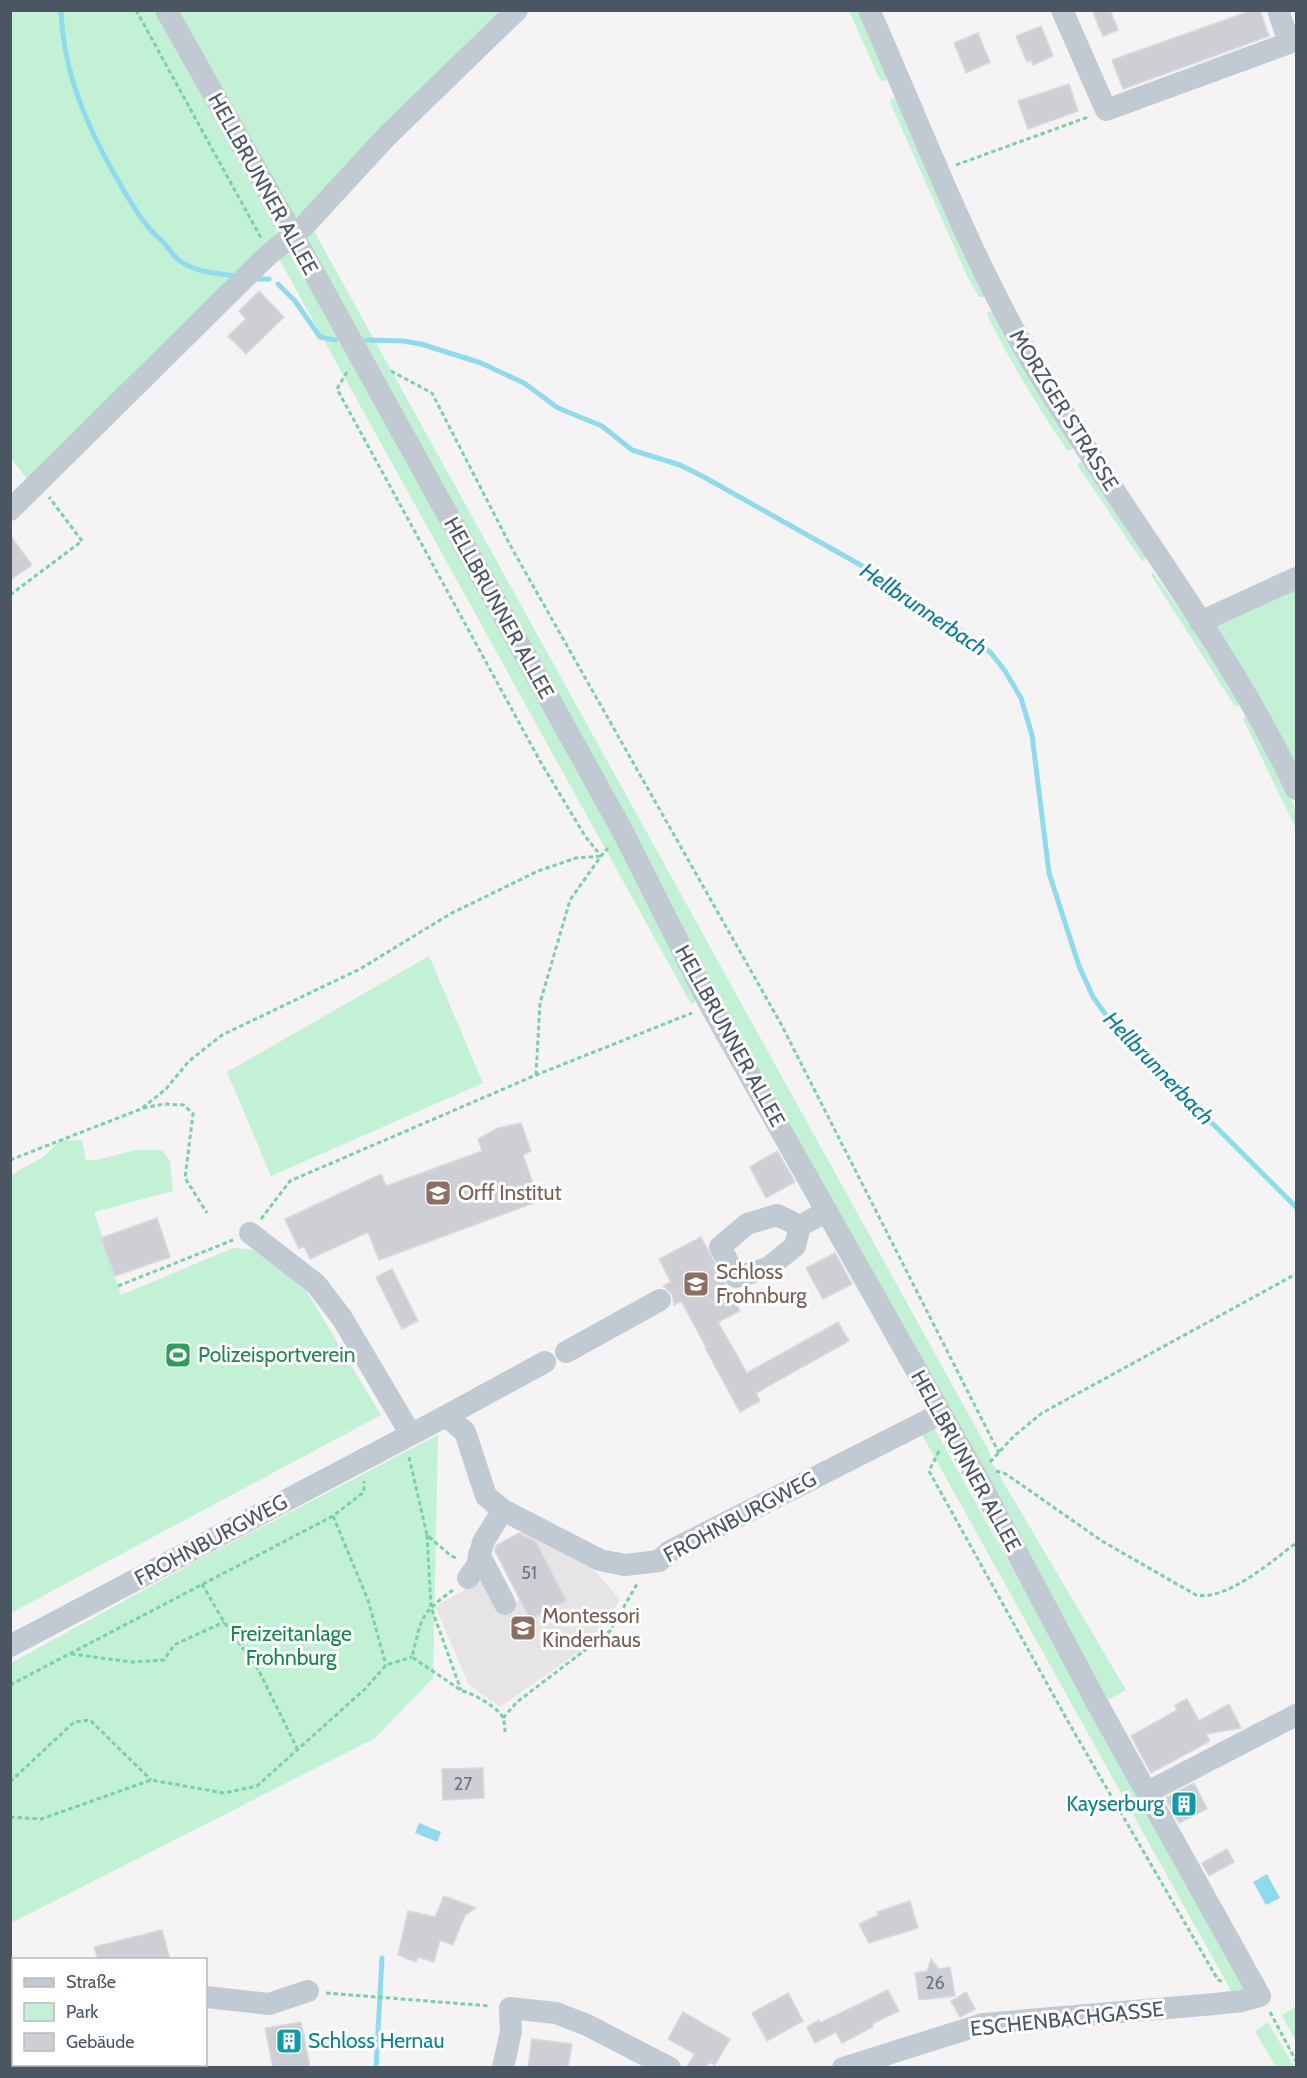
<svg xmlns="http://www.w3.org/2000/svg" width="1307" height="2078" font-family="Cabin,sans-serif">
  <style>
    .education { fill: #e6e4e5 }
    .green { fill: #c3f1d5 }
    .water { fill: #90daee }
    .lines { fill: none; stroke-linecap: round; stroke-linejoin: round }
    .stream { stroke: #90daee; stroke-width: 5 }
    .building { fill: #cdcfd5; stroke: #d7d9de; stroke-width: 1.5 }
    .path { stroke: #7ad0a6; stroke-width: 3; stroke-dasharray: 4.5 3; stroke-linecap: butt }
    .minor { stroke: #c1cad2; stroke-width: 22 }
    .labels { text-anchor: middle; stroke-width: 6; stroke-linejoin: round; paint-order: stroke }
    .number-label { font-size: 18px; fill: #6b747e }
    .street-label { font-size: 21px; fill: #4a5661; stroke: #fff }
    .education-label { font-size: 21px; fill: #785e54; stroke: #fff; text-anchor: start }
    .leisure-label { font-size: 21px; fill: #27864d; stroke: #fff; text-anchor: start }
    .park-label { font-size: 21px; fill: #17864f; stroke: #fff }
    .culture-label { font-size: 21px; fill: #0d838f; stroke: #fff; text-anchor: end }
    .water-label { font-size: 22px; font-style: italic; fill: #0c7c9b; stroke: #fff }
  </style>
  <rect width="100%" height="100%" fill="#f5f3f3"/>
  <path class="education" d="M528 1528 592 1567 620 1600 590 1644 500 1707 469 1685 435 1606 481 1581 497 1611 520 1600 492 1547Z"/>
  <path class="green" d="M11 11H158L703 997 691 1004 278 257 30 483 11 458Z
    M170 11H528L461 74 313 229 990 1453 992 1463 998 1473 1126 1690 1106 1701Z
    M849 11H859L887 77 886 80 881 81 879 78Z
    M896 98 985 294 984 297H979L968 278 890 102 891 99Z
    M993 310 1074 446 1072 450H1067C1038 407 1011 363 988 317L987 313Z
    M1084 461 1145 556V561H1142L1078 466V463Z
    M1153 572 1191 626 1239 702 1237 707 1234 705 1151 575Z
    M1296 576V764L1232 649 1206 611Z
    M1245 716 1248 717 1291 799 1296 812V829L1243 719Z
    M429 956 483 1083 271 1176 227 1072Z
    M82 1140 86 1160H97L135 1150H162L170 1161 173 1191 94 1212 121 1295 233 1248 254 1250 304 1287 381 1415 11 1613V1175L45 1156 59 1141Z
    M932 1424 1247 1992 1234 1996 920 1431Z
    M438 1435 433 1678 375 1738 11 1923V1663L195 1562Z
    M1296 2006V2042L1282 2015Z
    M1268 2022 1294 2067H1276L1255 2031Z"/>
  <path class="water" d="M419 1823 441 1832 437 1842 415 1833Z
    M1267 1874 1280 1898 1266 1905 1253 1882Z"/>
  <g class="lines">
    <path class="stream" d="M61 10C63 73 88 129 119 182 128 198 137 214 149 228 154 234 160 239 165 244 170 250 173 256 180 261 197 273 217 273 236 276
      M253 279H269
      M278 284 295 301 320 337 335 340
      M366 340 403 341 421 344 481 363 524 383 558 408 602 426 632 450 680 465 704 477 866 568 972 638 991 653 1005 671 1021 698 1032 735 1049 873 1079 966 1093 997 1111 1022 1296 1207
      M376 2068 382 1958"/>
  </g>
  <path class="building" d="M1092 10H1110L1118 30 1103 36Z
    M1253 10H1260L1269 36 1123 89 1112 60Z
    M1041 26 1053 56 1033 65 1031 60 1027 62 1016 36Z
    M978 33 990 62 966 73 954 43Z
    M1069 84 1078 111 1028 129 1018 101Z
    M259 291 284 317 246 354 228 336 246 319 239 311Z
    M10 535 32 565 10 580Z
    M521 1123 531 1151 523 1155 539 1201 379 1260 368 1232 310 1259 304 1246 299 1249 285 1219 381 1174 386 1186 482 1151 478 1139 498 1128Z
    M777 1151 795 1182 766 1198 750 1167Z
    M157 1218 170 1257 115 1276 101 1238Z
    M701 1237 740 1311 718 1322 747 1373 838 1322 849 1341 756 1393 760 1401 740 1412 705 1348 706 1347 681 1301 674 1305 672 1294 663 1286 671 1282 659 1259Z
    M835 1253 852 1284 823 1299 806 1268Z
    M392 1269 418 1321 402 1329 376 1277Z
    M519 1533 536 1542 566 1601 530 1619 495 1551 497 1545Z
    M1187 1699 1199 1721 1229 1704 1241 1728 1206 1734 1210 1741 1151 1773 1131 1736 1177 1710 1175 1705Z
    M483 1768 484 1798 443 1800 442 1769Z
    M1194 1783 1207 1809 1179 1823 1165 1798Z
    M1227 1849 1234 1862 1209 1876 1202 1863Z
    M444 1896 476 1908 465 1915 453 1945 440 1940 434 1962 418 1957 416 1962 398 1955 408 1911 435 1917Z
    M910 1901 918 1928 869 1943 859 1924 878 1915 877 1912Z
    M162 1930 170 1959H98L94 1947Z
    M931 1959 939 1969 950 1967 955 1996 919 2000 915 1973 927 1971Z
    M888 1990 899 2011 872 2024 873 2027 842 2043 836 2032 815 2043 807 2027 819 2020 820 2023Z
    M966 1992 975 2009 960 2017 951 2001Z
    M788 1993 803 2021 767 2041 752 2013Z
    M683 2012 730 2039 715 2065 710 2062 706 2067H687L695 2054 668 2039Z
    M301 2022 310 2067H273L265 2028Z
    M532 2039 572 2044 568 2067H528Z"/>
  <g class="lines">
    <path class="path" d="M136 10 261 238
      M956 165 1088 117
      M391 371 432 393 510 545 781 1024 999 1453
      M347 372 337 389 540 761 585 836 601 856
      M10 595 82 541 49 497
      M536 1075 540 1003 570 900 601 856 608 848
      M143 1108 164 1104 184 1105 193 1114 185 1178 207 1213
      M10 1160 141 1109 166 1089 189 1061 222 1035 360 969 450 914 538 871 576 858 601 856
      M261 1219 290 1181 536 1075 692 1013
      M118 1286 233 1240
      M939 1451 929 1471 1070 1725 1218 1980 1224 1982
      M409 1457 427 1535 451 1556 458 1559
      M990 1462 1014 1436 1042 1413 1296 1274
      M996 1471 1006 1474 1102 1541 1196 1595C1227 1601 1272 1561 1296 1543
      M333 1516 368 1600 386 1665
      M427 1535 431 1607 461 1690
      M202 1584 224 1622 259 1671 297 1748
      M453 1590C419 1615 422 1617 412 1657L462 1691C473 1693 492 1705 500 1713 504 1718 505 1725 505 1732
      M71 1654 132 1662 164 1660 174 1645 224 1622
      M10 1685 333 1516 364 1492V1481
      M503 1718 517 1702 610 1631 637 1584
      M10 1782 74 1722 90 1720 151 1780
      M10 1817 41 1819 151 1780 224 1793 257 1786 365 1689 386 1665 412 1657
      M326 1993 490 2006
      M1270 2012 1296 2061"/>
    <path class="minor" d="M166 10 293 235 623 832 710 1005 975 1474 1098 1705 1260 1996 1242 2001 1215 2004 983 2024 843 2068
      M869 10C923 131 970 259 1038 372 1122 512 1226 641 1296 789
      M1062 10 1106 110 1289 43 1278 10
      M10 510 267 256 304 226 387 136 517 10
      M1200 622 1296 578
      M800 1226 795 1246 768 1268 736 1277 720 1247 747 1224 777 1215 800 1226 827 1211
      M250 1233 316 1284 342 1318 410 1433
      M566 1352 660 1300
      M446 1416 545 1362
      M479 1554 505 1604
      M468 1578 477 1566 483 1542 503 1510
      M10 1646 446 1416 465 1432 486 1496 503 1510 600 1560 625 1565 659 1561 670 1551 940 1414
      M1148 1792 1296 1715
      M206 1997 269 2004 308 1991
      M10 2026 14 2025
      M503 2068 511 2031 510 2008 556 2013 587 2025 670 2068"/>
  </g>
  <defs>
    <symbol id="university-square" viewBox="-11 -11 22 22"><rect x="-9" y="-9" width="18" height="18" rx="4" fill="#8d6e63" stroke="#fff"/><path d="M0-5L7-2L0 1L-7-2ZM-4 1L0 2.5L4 1V4Q0 6-4 4Z" fill="#fff"/></symbol>
    <symbol id="stadium-square" viewBox="-11 -11 22 22"><rect x="-9" y="-9" width="18" height="18" rx="4" fill="#2e9e5b" stroke="#fff"/><path d="M0-5a6.5 5 0 1 0 0 10a6.5 5 0 1 0 0-10ZM-3.5-1.8h7v3.6h-7Z" fill="#fff"/></symbol>
    <symbol id="school-square" viewBox="-11 -11 22 22"><rect x="-9" y="-9" width="18" height="18" rx="4" fill="#8d6e63" stroke="#fff"/><path d="M0-5L7-2L0 1L-7-2ZM-4 1L0 2.5L4 1V4Q0 6-4 4Z" fill="#fff"/></symbol>
    <symbol id="building-square" viewBox="-11 -11 22 22"><rect x="-9" y="-9" width="18" height="18" rx="4" fill="#0f9aa8" stroke="#fff"/><path d="M-4-6H4V6H1V3H-1V6H-4ZM-2.5-4.3h1.7v1.8h-1.7ZM.8-4.3h1.7v1.8H.8ZM-2.5-1h1.7V.8h-1.7ZM.8-1h1.7V.8H.8Z" fill="#fff"/></symbol>
  </defs>
  <g fill-rule="evenodd">
    <use href="#university-square" x="423" y="1178" width="30" height="30"/>
    <use href="#university-square" x="681" y="1269" width="30" height="30"/>
    <use href="#stadium-square" x="163" y="1340" width="30" height="30"/>
    <use href="#school-square" x="508" y="1613" width="30" height="30"/>
    <use href="#building-square" x="1169" y="1789" width="30" height="30"/>
    <use href="#building-square" x="274" y="2026" width="30" height="30"/>
  </g>
  <g class="labels">
    <g class="number-label">
      <text x="529" y="1579">51</text>
      <text x="463" y="1790">27</text>
      <text x="935" y="1989">26</text>
    </g>
    <g class="street-label">
      <text transform="translate(263 184) rotate(61)" y="7">HELLBRUNNER ALLEE</text>
      <text transform="translate(1064 410) rotate(58)" y="7">MORZGER STRASSE</text>
      <text transform="translate(499 608) rotate(61)" y="7">HELLBRUNNER ALLEE</text>
      <text transform="translate(730 1036) rotate(61)" y="7">HELLBRUNNER ALLEE</text>
      <text transform="translate(966 1461) rotate(61)" y="7">HELLBRUNNER ALLEE</text>
      <text transform="translate(740 1517) rotate(-28)" y="7">FROHNBURGWEG</text>
      <text transform="translate(211 1540) rotate(-28)" y="7">FROHNBURGWEG</text>
      <text transform="translate(1067 2019) rotate(-6)" y="7">ESCHENBACHGASSE</text>
    </g>
    <g class="education-label">
      <text x="458" y="1200">Orff Institut</text>
      <text x="716" y="1279">Schloss<tspan x="716" dy="24">Frohnburg</tspan></text>
      <text x="542" y="1623">Montessori<tspan x="542" dy="24">Kinderhaus</tspan></text>
    </g>
    <g class="leisure-label">
      <text x="198" y="1362">Polizeisportverein</text>
    </g>
    <g class="park-label">
      <text x="291" y="1641">Freizeitanlage<tspan x="291" dy="24">Frohnburg</tspan></text>
    </g>
    <g class="culture-label">
      <text x="1164" y="1811">Kayserburg</text>
      <text x="308" y="2048" text-anchor="start">Schloss Hernau</text>
    </g>
    <g class="water-label">
      <text transform="translate(924 609) rotate(34)" y="8">Hellbrunnerbach</text>
      <text transform="translate(1159 1068) rotate(46)" y="8">Hellbrunnerbach</text>
    </g>
  </g>
  <rect width="1307" height="2078" fill="none" stroke="#4a5661" stroke-width="24"/>
  <rect x="12" y="1958" width="195" height="108" fill="#ffffff" stroke="#b7bbc0" stroke-width="1.5"/>
  <rect x="24" y="1978" width="30" height="9" fill="#c1cad2" stroke="#b7bbc0" stroke-width="1.5"/>
  <text x="66" y="1988" font-size="18" fill="#4a5661">Straße</text>
  <rect x="24" y="2003" width="30" height="18" fill="#c3f1d5" stroke="#b7bbc0" stroke-width="1.5"/>
  <text x="66" y="2018" font-size="18" fill="#4a5661">Park</text>
  <rect x="24" y="2033" width="30" height="18" fill="#cdcfd5" stroke="#b7bbc0" stroke-width="1.5"/>
  <text x="66" y="2048" font-size="18" fill="#4a5661">Gebäude</text>
</svg>
